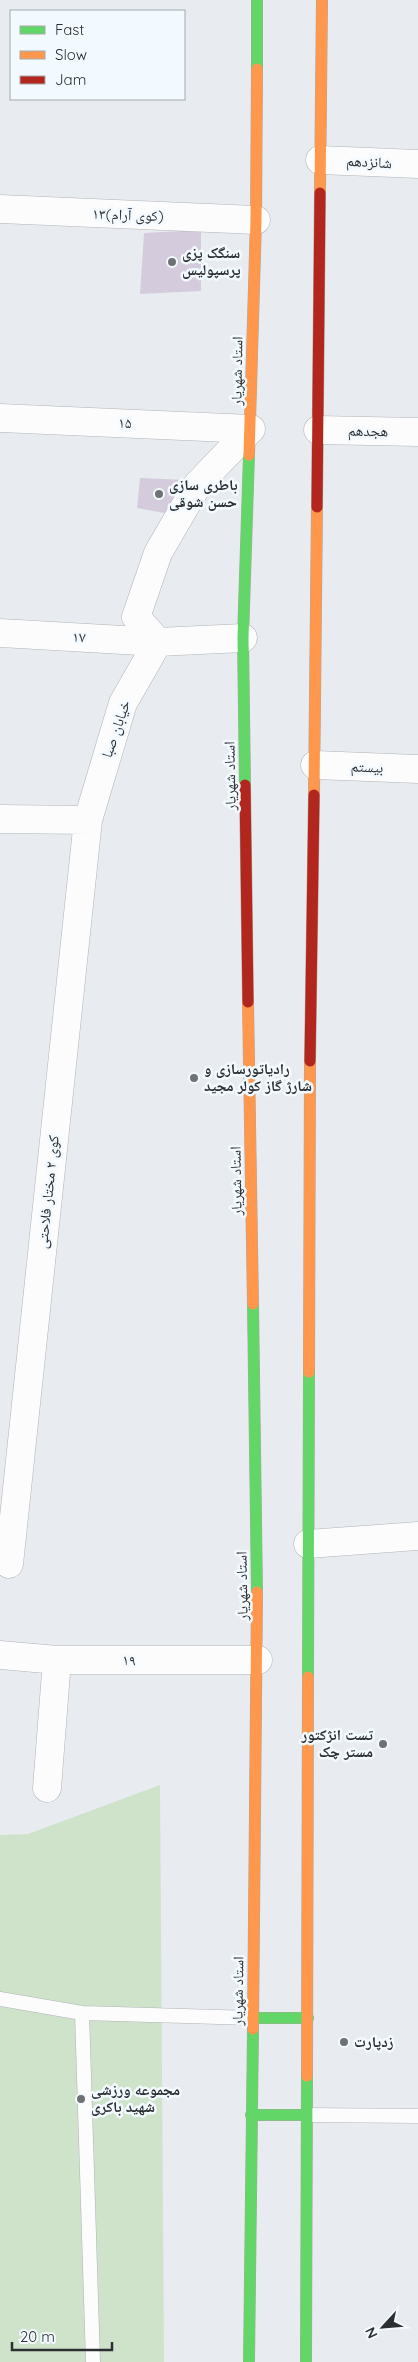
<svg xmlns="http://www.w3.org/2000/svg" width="418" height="2362" font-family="Quicksand,'Noto Naskh Arabic',sans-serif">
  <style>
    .green { fill: #cfe2ca }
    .building { fill: #d4ccdc }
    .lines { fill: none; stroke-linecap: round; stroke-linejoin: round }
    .lane-casing { stroke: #b0b3b6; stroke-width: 15 }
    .street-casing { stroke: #b0b3b6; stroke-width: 29 }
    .fast-casing { stroke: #aba8a0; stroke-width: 12 }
    .slow-casing { stroke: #aba8a0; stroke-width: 12 }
    .jam-casing { stroke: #aba8a0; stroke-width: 12 }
    .lane { stroke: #fcfcfd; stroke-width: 14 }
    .street { stroke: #fcfcfd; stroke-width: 28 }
    .fast { stroke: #63d668; stroke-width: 11 }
    .slow { stroke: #ff974d; stroke-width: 11 }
    .jam { stroke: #b3261e; stroke-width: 11 }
    .poi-dot { fill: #6e7275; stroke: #f3faff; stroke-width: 2 }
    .labels { text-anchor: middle; stroke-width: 5; stroke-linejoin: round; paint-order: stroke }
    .street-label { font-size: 15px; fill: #2d3033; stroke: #f3faff }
    .poi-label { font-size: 15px; font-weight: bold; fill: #2d3033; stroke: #f3faff; text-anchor: start }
  </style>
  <rect width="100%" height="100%" fill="#e8ecf0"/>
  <path class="green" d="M160 1785 164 2362H0V1835L28 1834Z"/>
  <path class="building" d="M201 230V291L140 294 144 233Z
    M140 478 186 480 170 514 137 508Z"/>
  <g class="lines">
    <defs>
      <path id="lane" d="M0 1999 82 2013 253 2018
        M82 2013 93 2362
        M307 2115 418 2116"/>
      <path id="street" d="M320 160 418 164
        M0 209 256 220
        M0 418 251 429
        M318 430 418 432
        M0 633 158 642
        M158 642 136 617 158 553 198 484 251 429
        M315 765 418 769
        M0 819 88 820 123 703 158 642 243 638
        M308 1544 418 1536
        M9 1564 88 820
        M0 1655 57 1660H258
        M47 1788 57 1660"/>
      <path id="fast" d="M257 69V0
        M245 785 243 638 249 455
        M253 1304 257 1592
        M308 1677 309 1372
        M253 2018H308
        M251 2115H307
        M249 2362 253 2029
        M306 2362 307 2076"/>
      <path id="slow" d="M320 193 322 0
        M249 455 256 220 257 69
        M314 795 317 507
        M248 1002 253 1304
        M309 1372 310 1061
        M253 2029 257 1592
        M307 2076 308 1677"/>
      <path id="jam" d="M317 507 320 193
        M245 785 248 1002
        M310 1061 314 795"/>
    </defs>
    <use href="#lane" class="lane-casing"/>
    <use href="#street" class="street-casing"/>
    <use href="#fast" class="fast-casing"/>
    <use href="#slow" class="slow-casing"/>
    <use href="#jam" class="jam-casing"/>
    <use href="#lane" class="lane"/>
    <use href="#street" class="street"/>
    <use href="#fast" class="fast"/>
    <use href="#slow" class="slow"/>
    <use href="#jam" class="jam"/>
  </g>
  <g class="poi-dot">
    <circle cx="172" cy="262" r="5"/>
    <circle cx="159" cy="494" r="5"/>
    <circle cx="194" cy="1078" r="5"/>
    <circle cx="383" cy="1744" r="5"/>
    <circle cx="344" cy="2042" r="5"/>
    <circle cx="81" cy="2099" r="5"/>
  </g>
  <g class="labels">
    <g class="street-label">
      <text transform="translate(369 162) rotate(3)" y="5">شانزدهم</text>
      <text transform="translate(128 215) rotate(2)" y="5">۱۳(کوی آرام)</text>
      <text transform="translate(237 371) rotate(-89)" y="5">استاد شهریار</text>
      <text transform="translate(125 423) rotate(2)" y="5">۱۵</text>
      <text transform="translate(368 431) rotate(1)" y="5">هجدهم</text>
      <text transform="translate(79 637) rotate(3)" y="5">۱۷</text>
      <text transform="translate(116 729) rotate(-71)" y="5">خیابان صبا</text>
      <text transform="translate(367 767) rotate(2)" y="5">بیستم</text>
      <text transform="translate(230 776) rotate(-91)" y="5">استاد شهریار</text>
      <text transform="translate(236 1181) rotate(-91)" y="5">استاد شهریار</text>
      <text transform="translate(48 1192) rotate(-84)" y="5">کوی ۲ مختار فلاحتی</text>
      <text transform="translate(242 1586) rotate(-91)" y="5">استاد شهریار</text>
      <text x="129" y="1665">۱۹</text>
      <text transform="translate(238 1991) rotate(-89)" y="5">استاد شهریار</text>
    </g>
    <g class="poi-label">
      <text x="182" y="258">سنگک پزی<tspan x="182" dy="17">پرسپولیس</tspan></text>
      <text x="169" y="490">باطری سازی<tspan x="169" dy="17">حسن شوقی</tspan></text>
      <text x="204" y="1074">رادیاتورسازی و<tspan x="204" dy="17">شارژ گاز کولر مجید</tspan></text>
      <text x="373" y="1740" text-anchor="end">تست انژکتور<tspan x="373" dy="17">مستر چک</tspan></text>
      <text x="354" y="2047">زدپارت</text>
      <text x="91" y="2095">مجموعه ورزشی<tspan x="91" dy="17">شهید باکری</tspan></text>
    </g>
  </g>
  <rect x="10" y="10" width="175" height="90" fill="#f3faff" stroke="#a4a9ad"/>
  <rect x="20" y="26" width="25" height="8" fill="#63d668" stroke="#a4a9ad"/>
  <text x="55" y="35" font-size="15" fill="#2d3033">Fast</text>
  <rect x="20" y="51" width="25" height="8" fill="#ff974d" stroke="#a4a9ad"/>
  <text x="55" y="60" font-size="15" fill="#2d3033">Slow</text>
  <rect x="20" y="76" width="25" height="8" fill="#b3261e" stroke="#a4a9ad"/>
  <text x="55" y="85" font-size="15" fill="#2d3033">Jam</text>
  <g transform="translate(383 2327) rotate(244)" stroke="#f3faff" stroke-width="4" paint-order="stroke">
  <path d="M0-4L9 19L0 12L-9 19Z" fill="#2d3033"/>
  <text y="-8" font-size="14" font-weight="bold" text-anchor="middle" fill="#2d3033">N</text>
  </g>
  <path d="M12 2342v8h100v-8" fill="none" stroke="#2d3033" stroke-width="2.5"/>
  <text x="20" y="2342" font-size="15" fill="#2d3033" stroke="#f3faff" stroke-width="4" paint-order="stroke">20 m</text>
</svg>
